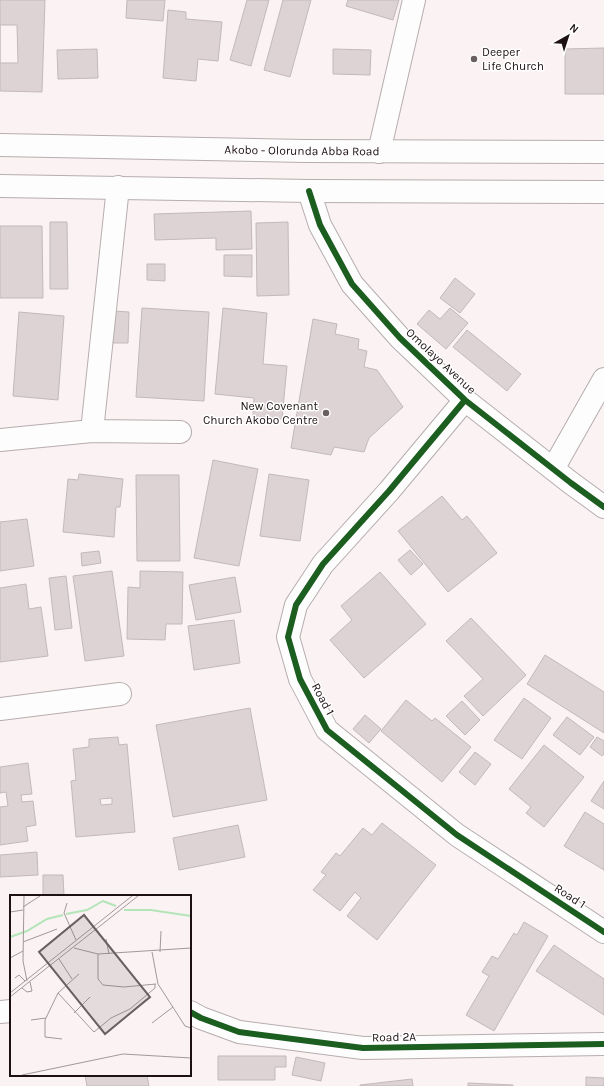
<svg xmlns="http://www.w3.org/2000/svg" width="604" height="1086" font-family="Karla,sans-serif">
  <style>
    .building { fill: #ddd3d5; stroke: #c3b9bb; fill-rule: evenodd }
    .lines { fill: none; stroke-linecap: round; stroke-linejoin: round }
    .minor-casing { stroke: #b6adae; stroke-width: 24 }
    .major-casing { stroke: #b6adae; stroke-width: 24 }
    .minor { stroke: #fefdfd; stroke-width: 22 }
    .major { stroke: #fefdfd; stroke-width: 22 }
    .cycleway-casing { stroke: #fff; stroke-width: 8 }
    .cycleway { stroke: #1b5e20; stroke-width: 6 }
    .poi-dot { fill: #6a6061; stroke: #fff; stroke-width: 1.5 }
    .labels { text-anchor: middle; stroke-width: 3; stroke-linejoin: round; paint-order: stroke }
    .poi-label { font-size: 12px; fill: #1d1113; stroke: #fff; text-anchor: start }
    .street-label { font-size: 12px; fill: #1d1113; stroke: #fff }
    .inset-river { fill: none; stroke: #b3e5b8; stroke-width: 2 }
    .inset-road { fill: none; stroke: #a29899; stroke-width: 1 }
    .view { fill: #6a6061; fill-opacity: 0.15; stroke: #6a6061; stroke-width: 2 }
    .inset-edge { fill: none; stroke: #1d1113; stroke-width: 2 }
  </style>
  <rect width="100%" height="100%" fill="#faf2f3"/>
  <path class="building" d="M0 0H45L42 92 0 91ZM0 25H17L18 63H0Z
    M127 0H165L163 21 126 18Z
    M247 0H269L251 66 230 60Z
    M283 0H311L290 77 264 70Z
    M348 0H399L393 20 346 6Z
    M168 10 186 12V19L222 22 218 61 198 59 196 81 163 78Z
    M604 48V94H565V49Z
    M97 49 98 78 58 79 57 50Z
    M333 49 371 50 370 75 333 74Z
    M251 211 252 249 216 250V238L155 240 154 214Z
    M50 222H67L68 289H50Z
    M288 222 289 295 257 296 256 223Z
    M0 226H42L43 298H0Z
    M224 255H252V277L224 276Z
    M147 264H165V281L147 280Z
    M455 278 475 294 460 313 440 298Z
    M142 308 209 312 204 401 136 397Z
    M223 308 267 313 263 364 287 366 282 419 253 416 254 398 215 394Z
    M450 308 468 323 446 349 417 324 429 310 440 319Z
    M114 311 129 312 128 343H113Z
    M19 312 64 316 58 400 13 396Z
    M313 319 337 324 335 334 359 339 358 349 367 351 364 367 377 370 403 407 369 438 364 452 334 447 331 455 291 448Z
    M467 330 521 374 507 391 453 347Z
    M213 460 258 469 239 566 194 558Z
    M79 474 123 479 120 507H116L114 537 63 532 68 479 78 480Z
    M269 474 309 480 300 541 260 536Z
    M136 475H179L180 561H137Z
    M442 496 462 520 467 516 497 553 448 592 398 531Z
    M27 519 34 566 0 571V522Z
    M410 550 423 564 411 575 398 560Z
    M99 551 101 563 82 566 81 553Z
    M112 571 124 656 85 661 73 576Z
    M140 571 183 572 182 624H166L165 640 127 639 128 587 140 588Z
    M380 572 426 624 364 678 330 640 352 620 341 606Z
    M66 576 72 628 55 630 49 578Z
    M235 577 241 612 196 620 189 585Z
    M26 584 29 609 41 607 48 656 0 662V588Z
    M471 618 526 675 483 716 464 696 483 679 446 641Z
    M234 620 240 663 194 670 188 626Z
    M545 655 604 692V733L527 684Z
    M524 698 551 718 522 759 494 740Z
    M406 700 432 721 435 718 471 747 442 782 381 731Z
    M462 701 480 720 465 735 446 716Z
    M250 708 267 800 173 817 156 725Z
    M365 715 381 729 369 743 353 729Z
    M567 717 594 737 580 755 553 735Z
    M118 737 119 745 127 744 135 832 76 837 71 781 76 780 73 749 89 747V739ZM112 798V804L101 805 100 799Z
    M597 737 604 741V754L602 756 590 747Z
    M544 745 584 777 544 827 526 813 531 807 509 789Z
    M475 752 491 764 475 785 459 772Z
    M28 763 32 794 21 795 22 802 33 801 36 825 26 827 28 841 0 845V807L8 806 6 792 0 793V767Z
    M604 781V809L591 801Z
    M585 812 604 824V870L564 846Z
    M382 823 436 865 377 940 347 916 361 898 355 892 340 911 313 890 326 875 321 872 336 853 340 856 363 828 372 835Z
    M238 825 245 857 179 870 173 838Z
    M37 852 38 875 0 877V855Z
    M43 875H63L64 896H43Z
    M524 922 548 936 494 1031 466 1015 489 976 482 972 492 956 498 959 514 933 517 935Z
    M554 945 604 979V1015L536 971Z
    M218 1056H286V1067H275V1080H218Z
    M296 1057 325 1063 321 1081 292 1075Z
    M85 1075H147L149 1086H87Z
    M586 1077 604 1078V1086H586Z
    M412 1079 413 1086H360V1085Z
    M468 1083 513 1085V1086H468Z"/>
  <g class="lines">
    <defs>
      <path id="minor" d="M379 152 414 0
        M309 191 320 225 352 284 400 338 465 400 571 483 604 507
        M465 400 389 491 323 564 296 605 288 637 300 679 327 730 457 835 604 932
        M92 431 118 187
        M0 440 92 431 180 432
        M553 469 604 379
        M0 709 120 694
        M0 1012 11 1011
        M190 1012 201 1018 239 1032 363 1048 604 1044"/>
      <g id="major">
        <path id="s1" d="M0 145 305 151 604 152"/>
        <path d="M0 186 309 191 604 192"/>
      </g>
    </defs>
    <use href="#minor" class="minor-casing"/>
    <use href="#major" class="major-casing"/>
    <use href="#minor" class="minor"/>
    <use href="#major" class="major"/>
    <defs>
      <path id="cycleway" d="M309 191 320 225 352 284 400 338 465 400 571 483 604 507
        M465 400 389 491 323 564 296 605 288 637 300 679 327 730 457 835 604 932
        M190 1012 201 1018 239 1032 363 1048 604 1044"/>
    </defs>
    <use href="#cycleway" class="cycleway-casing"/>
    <use href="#cycleway" class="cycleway"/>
  </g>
  <g class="poi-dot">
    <circle cx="474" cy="59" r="4"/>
    <circle cx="326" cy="413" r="4"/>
  </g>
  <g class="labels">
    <g class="poi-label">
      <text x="482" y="56">Deeper<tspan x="482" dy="14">Life Church</tspan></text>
      <text x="318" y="410" text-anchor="end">New Covenant<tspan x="318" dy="14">Church Akobo Centre</tspan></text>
    </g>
    <g class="street-label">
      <text dy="4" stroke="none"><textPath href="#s1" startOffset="302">Akobo - Olorunda Abba Road</textPath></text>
      <text transform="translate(441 361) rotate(43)" y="4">Omolayo Avenue</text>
      <text transform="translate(323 699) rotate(62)" y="4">Road 1</text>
      <text transform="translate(570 896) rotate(33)" y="4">Road 1</text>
      <text transform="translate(394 1037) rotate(-1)" y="4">Road 2A</text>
    </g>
  </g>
  <g transform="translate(10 895)">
    <rect width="181" height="181" fill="#faf2f3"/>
    <path class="inset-river" d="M114 15H141L181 21M56 19 77 15 93 6 106 11M0 42 17 36 37 24 53 20"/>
    <path class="inset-road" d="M14 1 13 66 17 86M57 8 54 18 66 45M13 12 30 1M0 17 13 15M96 44 99 59M13 47 47 34M64 53 88 59 181 53M142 57 148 89 175 131 181 133M150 57 151 36M88 59V84L93 90 114 92 146 89M0 63 13 56M49 64 62 84M5 83 9 80 15 86M12 93 17 97 22 96 20 87M0 98 122 1M48 98 84 137 101 123 120 114 145 93V89M0 102 128 1M64 118 80 102M21 125 36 123M142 128 163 112M52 144 35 142V125L48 98 69 79M12 180 113 159 181 163"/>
    <path class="view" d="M74 20 140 102 95 139 29 57Z"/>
    <rect width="181" height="181" class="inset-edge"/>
  </g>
  <g transform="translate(568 36) rotate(39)" stroke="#ffffff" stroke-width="3" paint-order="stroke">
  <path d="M0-3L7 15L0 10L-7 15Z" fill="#1d1113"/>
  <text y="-6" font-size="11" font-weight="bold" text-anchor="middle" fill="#1d1113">N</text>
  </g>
</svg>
